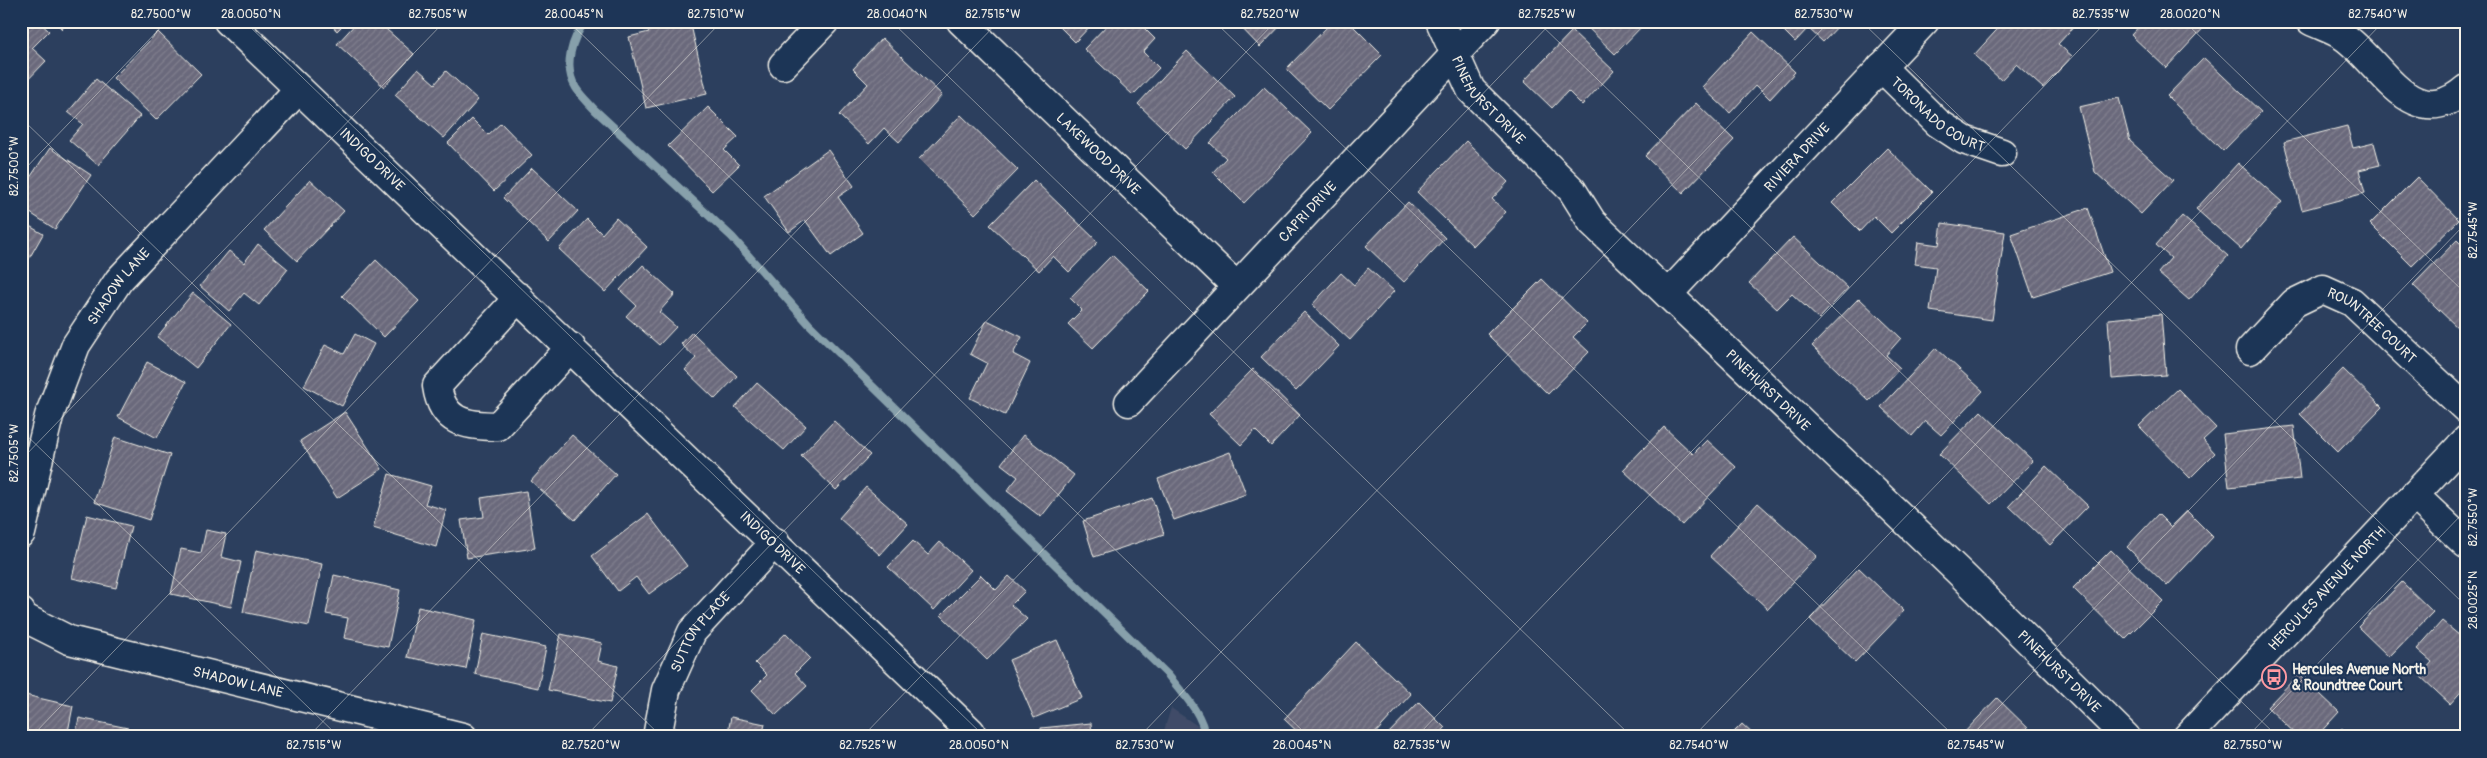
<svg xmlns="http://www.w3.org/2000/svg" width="2487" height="758" font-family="Pangolin,sans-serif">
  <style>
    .built { fill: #3f4c67 }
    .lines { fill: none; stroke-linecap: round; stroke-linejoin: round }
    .stream { stroke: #87a0ab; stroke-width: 8 }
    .building { fill: url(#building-hatch); stroke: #f4f1e8 }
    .minor-casing { stroke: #f4f1e8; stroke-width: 31 }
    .tertiary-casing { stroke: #f4f1e8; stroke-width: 31 }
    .minor { stroke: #1d3557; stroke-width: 28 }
    .tertiary { stroke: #1d3557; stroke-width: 28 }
    .ticks { fill: none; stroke: #f4f1e8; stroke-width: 1; stroke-opacity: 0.45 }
    .labels { text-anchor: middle; stroke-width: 4.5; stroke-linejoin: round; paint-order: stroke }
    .street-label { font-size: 14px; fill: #f4f1e8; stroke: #1d3557 }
    .poi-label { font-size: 14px; font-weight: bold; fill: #f4f1e8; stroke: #1d3557; text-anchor: start }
    .neatline { fill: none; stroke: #f4f1e8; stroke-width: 2 }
    .ticks-label { font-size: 12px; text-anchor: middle; fill: #f4f1e8 }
  </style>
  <defs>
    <pattern id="building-hatch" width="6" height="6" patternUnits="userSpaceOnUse" patternTransform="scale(1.25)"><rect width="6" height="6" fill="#6a697b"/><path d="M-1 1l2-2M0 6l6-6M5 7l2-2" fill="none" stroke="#807f8e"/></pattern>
  </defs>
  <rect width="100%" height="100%" fill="#2c3f5e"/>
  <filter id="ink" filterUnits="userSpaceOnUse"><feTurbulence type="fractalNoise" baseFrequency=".02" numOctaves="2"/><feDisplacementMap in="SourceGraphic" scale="10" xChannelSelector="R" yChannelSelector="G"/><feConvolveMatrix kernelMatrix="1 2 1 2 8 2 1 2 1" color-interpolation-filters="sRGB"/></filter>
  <g filter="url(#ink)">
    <path class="built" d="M1171 708 1214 737H1162Z"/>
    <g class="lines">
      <path class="stream" d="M586 21C571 39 563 67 576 88 581 96 589 103 595 110L732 237 809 324 1168 675C1182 693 1203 713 1205 737"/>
    </g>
    <path class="building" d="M31 21H38L49 31 32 48 46 61 21 87V31Z
      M54 21H69L62 29Z
      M328 21H347L337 31Z
      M358 21H377L414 54 384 87 337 44Z
      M647 21H690L707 94 646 108 629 37 649 32Z
      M717 21H732L725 29Z
      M1054 21H1095L1075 42Z
      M1111 21H1137L1155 39 1143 52 1159 68 1133 95 1084 49Z
      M1235 21H1285L1260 47Z
      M1333 21H1348L1382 55 1328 110 1286 69Z
      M1581 21H1647L1615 54Z
      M1774 21H1843L1823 42 1808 28 1795 42Z
      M2005 21H2079L2058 44 2072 56 2043 88 2016 64 2001 80 1974 55Z
      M2144 21H2210L2166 68 2131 35Z
      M1572 31 1614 71 1582 105 1568 91 1552 108 1524 81Z
      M158 32 201 74 156 120 113 78Z
      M1753 32 1795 72 1770 99 1756 85 1730 113 1702 87Z
      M882 38 942 95 899 142 884 128 869 144 839 115 868 84 853 69Z
      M1187 51 1235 97 1185 149 1138 104Z
      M2204 58 2261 112 2223 151 2167 96Z
      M418 69 435 84 446 71 478 100 444 138 395 95Z
      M96 79 140 116 98 165 69 140 83 124 68 112Z
      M1264 87 1312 133 1244 203 1213 172 1226 158 1210 143Z
      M2119 98 2130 141 2173 180 2141 214 2095 172 2079 107Z
      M1696 103 1734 140 1683 193 1645 156Z
      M708 107 738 137 724 150 739 165 712 191 668 146Z
      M961 115 1018 170 975 214 919 159Z
      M472 119 488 135 501 123 532 155 494 191 448 143Z
      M2347 126 2353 148 2374 143 2380 165 2359 170 2365 193 2302 210 2284 142Z
      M1466 141 1508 182 1492 199 1506 212 1473 246 1417 192Z
      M50 148 91 175 55 229 21 207V191Z
      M1887 148 1932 192 1891 233 1874 216 1860 231 1832 203Z
      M828 150 854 186 838 197 863 233 831 256 805 220 789 232 764 196Z
      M2238 163 2282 202 2241 249 2196 209Z
      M532 168 578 211 549 242 503 198Z
      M2417 177 2459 220 2412 266 2370 224Z
      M310 180 344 211 297 261 264 230Z
      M1034 180 1098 242 1069 272 1053 256 1039 271 990 225Z
      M1408 202 1445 238 1404 282 1366 246Z
      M2088 208 2110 272 2033 297 2011 234Z
      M2182 216 2228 256 2189 300 2158 273 2171 258 2156 245Z
      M616 218 647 247 605 292 559 249 587 219 602 234Z
      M21 221 43 234 22 271 21 270Z
      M1942 223 2005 232 1992 320 1930 311 1936 267 1915 264 1918 242 1939 245Z
      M1793 237 1848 288 1819 319 1792 294 1777 309 1749 283Z
      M2457 240 2466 249V322L2459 329 2413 285Z
      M258 244 288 269 259 305 244 293 229 311 200 286 229 251 244 263Z
      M1112 255 1149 291 1093 348 1068 324 1082 310 1070 298Z
      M376 260 419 301 384 337 342 296Z
      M643 265 675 294 659 312 676 327 659 345 626 316 636 305 620 290Z
      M1368 268 1394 291 1350 340 1312 305 1341 273 1354 285Z
      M1542 279 1587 323 1573 337 1589 352 1548 394 1487 334Z
      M193 293 231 324 196 368 157 337Z
      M1859 298 1901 338 1886 355 1900 368 1869 401 1812 346Z
      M1304 312 1339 346 1296 391 1261 357Z
      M2161 314 2166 375 2112 379 2108 319Z
      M987 320 1022 337 1013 354 1030 363 1005 415 970 398 987 363 970 354Z
      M692 332 737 376 715 399 685 370 696 358 681 344Z
      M355 334 374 344 342 406 304 386 325 345 344 354Z
      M1936 348 1983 391 1941 435 1925 421 1912 436 1881 407Z
      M147 362 186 382 157 438 118 417Z
      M1253 369 1300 415 1271 446 1255 430 1241 445 1209 414Z
      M2343 369 2382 407 2338 452 2300 414Z
      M757 383 806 426 784 450 735 407Z
      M2178 389 2216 428 2203 440 2215 453 2190 478 2139 426Z
      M1981 411 2033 461 1991 504 1939 454Z
      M345 412 382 469 337 498 300 441Z
      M834 421 870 455 836 490 801 456Z
      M2294 426 2300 479 2229 487 2223 434Z
      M1664 427 1693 454 1707 440 1736 467 1682 525 1623 470Z
      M572 435 616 474 575 520 531 481Z
      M1023 435 1074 475 1041 517 1007 491 1018 477 1001 464Z
      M115 437 170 455 149 520 94 502Z
      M1230 452 1246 494 1174 520 1158 479Z
      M2046 466 2088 506 2050 545 2009 506Z
      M389 474 431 486 425 504 446 510 436 547 373 528Z
      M866 487 908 524 880 555 839 518Z
      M526 491 535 548 467 558 461 520 484 517 481 498Z
      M1152 498 1164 534 1094 557 1083 521Z
      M1758 503 1817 556 1768 609 1710 556Z
      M2187 511 2213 537 2167 586 2127 547 2158 514 2171 527Z
      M648 514 687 566 649 594 636 577 618 591 592 556Z
      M87 515 131 526 116 588 72 578Z
      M206 530 226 534 221 557 241 562 231 607 171 594 181 549 201 553Z
      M913 541 928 555 940 542 971 570 934 610 888 567Z
      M256 550 322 564 309 626 243 612Z
      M2111 550 2163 601 2125 639 2073 588Z
      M1859 568 1904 611 1855 662 1810 619Z
      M334 575 400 590 388 647 344 638 348 618 326 614Z
      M981 575 996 590 1009 576 1025 591 1011 605 1027 619 987 660 941 615Z
      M2402 582 2433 612 2389 657 2358 627Z
      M418 607 476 620 466 669 407 657Z
      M2442 621 2466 641V686L2450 704 2420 676 2432 662 2417 649Z
      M786 633 810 658 795 673 807 686 776 715 752 690 767 675 755 663Z
      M483 634 546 647 538 688 475 674Z
      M561 634 602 643 598 661 618 666 610 703 548 690Z
      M1057 640 1082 698 1034 718 1009 660Z
      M1356 642 1411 694 1372 737H1303L1284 719Z
      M2299 674 2339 712 2316 737H2299L2267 707Z
      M21 694 73 706 67 737H21Z
      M1997 698 2032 732 2028 737H1960Z
      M1419 702 1445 728 1437 737H1385Z
      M731 717 765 724 762 737H727Z
      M79 718 128 728 127 737H75Z
      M1091 723 1092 737H1041V728Z
      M1742 724 1756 737H1729Z
      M2342 728 2351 737H2334Z"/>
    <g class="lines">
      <defs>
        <g id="minor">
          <path id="s1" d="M228 21 971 732 972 737"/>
          <path id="s2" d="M961 21 1236 286"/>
          <path id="s3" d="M1440 21 1471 90 1572 190 1592 222 1957 570 2126 737"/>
          <path d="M2311 21C2321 26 2334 30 2343 36 2382 62 2411 136 2466 89"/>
          <path d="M783 65 825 21"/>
          <path id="s4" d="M1881 67 1938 123 1964 140 2002 153"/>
          <path id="s5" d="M1668 294 1925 21"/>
          <path d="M519 297 437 386C442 422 465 426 498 426L571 347"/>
          <path id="s6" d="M2250 350 2294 303 2323 289 2352 302 2466 409"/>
          <path id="s7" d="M1129 402 1486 21"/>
          <path d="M2414 495 2466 544"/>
          <path id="s8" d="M21 533 49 416 76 345 119 280 299 89"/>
          <path id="s9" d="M21 612 23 617 69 640 463 737"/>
          <path id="s10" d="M657 737 666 690 692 632 775 542"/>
        </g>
        <g id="tertiary">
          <path id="s11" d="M2187 737 2466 440"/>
        </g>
      </defs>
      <use href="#minor" class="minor-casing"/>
      <use href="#tertiary" class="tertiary-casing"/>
      <use href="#minor" class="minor"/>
      <use href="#tertiary" class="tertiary"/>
    </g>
  </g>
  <path class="ticks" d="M244 21 985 737M568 21 1309 737M891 21 1632 737M1214 21 1955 737M1537 21 2278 737M1861 21 2466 606M2184 21 2466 294M21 118 662 737M21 173 167 21M21 430 339 737M21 460 445 21M31 737 722 21M308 737 999 21M585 737 1276 21M862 737 1553 21M1139 737 1830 21M1416 737 2107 21M1693 737 2384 21M1970 737 2466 223M2247 737 2466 510"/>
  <defs>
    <symbol id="bus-ring" viewBox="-11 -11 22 22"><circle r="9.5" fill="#1d3557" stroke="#ff9aa2" stroke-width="1.5"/><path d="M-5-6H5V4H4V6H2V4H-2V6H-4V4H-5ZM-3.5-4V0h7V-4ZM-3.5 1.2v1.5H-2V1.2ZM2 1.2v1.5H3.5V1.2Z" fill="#ff9aa2"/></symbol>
  </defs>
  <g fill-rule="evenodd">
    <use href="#bus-ring" x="2260" y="663" width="28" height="28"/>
  </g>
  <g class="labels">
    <g class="street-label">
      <text dy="5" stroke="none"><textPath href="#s3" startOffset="94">PINEHURST DRIVE</textPath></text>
      <text dy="5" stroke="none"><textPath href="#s4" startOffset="75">TORONADO COURT</textPath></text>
      <text dy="5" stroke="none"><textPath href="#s2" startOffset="191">LAKEWOOD DRIVE</textPath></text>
      <text dy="5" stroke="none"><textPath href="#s5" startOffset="188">RIVIERA DRIVE</textPath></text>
      <text dy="5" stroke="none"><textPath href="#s1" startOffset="200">INDIGO DRIVE</textPath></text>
      <text dy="5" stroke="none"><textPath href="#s7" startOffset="261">CAPRI DRIVE</textPath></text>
      <text dy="5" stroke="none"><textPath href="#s8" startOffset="269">SHADOW LANE</textPath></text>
      <text dy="5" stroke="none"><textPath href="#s6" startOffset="158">ROUNTREE COURT</textPath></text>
      <text dy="5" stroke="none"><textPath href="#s3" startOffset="499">PINEHURST DRIVE</textPath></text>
      <text dy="5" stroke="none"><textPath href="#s1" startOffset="754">INDIGO DRIVE</textPath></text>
      <text dy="5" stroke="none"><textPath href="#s11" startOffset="204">HERCULES AVENUE NORTH</textPath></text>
      <text dy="5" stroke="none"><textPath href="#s10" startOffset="116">SUTTON PLACE</textPath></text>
      <text dy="5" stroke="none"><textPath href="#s3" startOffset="904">PINEHURST DRIVE</textPath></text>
      <text dy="5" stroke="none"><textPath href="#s9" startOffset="231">SHADOW LANE</textPath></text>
    </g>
    <g class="poi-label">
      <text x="2292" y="674">Hercules Avenue North<tspan x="2292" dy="16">&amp; Roundtree Court</tspan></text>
    </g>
  </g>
  <rect width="2487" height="758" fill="none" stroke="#1d3557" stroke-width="55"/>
  <rect x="28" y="28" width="2432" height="702" class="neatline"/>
  <g class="ticks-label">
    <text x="161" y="18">82.7500°W</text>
    <text x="251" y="18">28.0050°N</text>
    <text x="438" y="18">82.7505°W</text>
    <text x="574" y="18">28.0045°N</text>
    <text x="716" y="18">82.7510°W</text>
    <text x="897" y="18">28.0040°N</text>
    <text x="993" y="18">82.7515°W</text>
    <text x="1270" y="18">82.7520°W</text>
    <text x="1547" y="18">82.7525°W</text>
    <text x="1824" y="18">82.7530°W</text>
    <text x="2101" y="18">82.7535°W</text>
    <text x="2190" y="18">28.0020°N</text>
    <text x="2378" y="18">82.7540°W</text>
    <text transform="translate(14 166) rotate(-90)" y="4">82.7500°W</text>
    <text transform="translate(2473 230) rotate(-90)" y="4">82.7545°W</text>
    <text transform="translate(14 453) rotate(-90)" y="4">82.7505°W</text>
    <text transform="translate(2473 517) rotate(-90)" y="4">82.7550°W</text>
    <text transform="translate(2473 600) rotate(-90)" y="4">28.0025°N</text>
    <text x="314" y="749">82.7515°W</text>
    <text x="591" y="749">82.7520°W</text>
    <text x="868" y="749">82.7525°W</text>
    <text x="979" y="749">28.0050°N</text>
    <text x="1145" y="749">82.7530°W</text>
    <text x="1302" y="749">28.0045°N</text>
    <text x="1422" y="749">82.7535°W</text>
    <text x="1699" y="749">82.7540°W</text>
    <text x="1976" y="749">82.7545°W</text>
    <text x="2253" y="749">82.7550°W</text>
  </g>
</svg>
